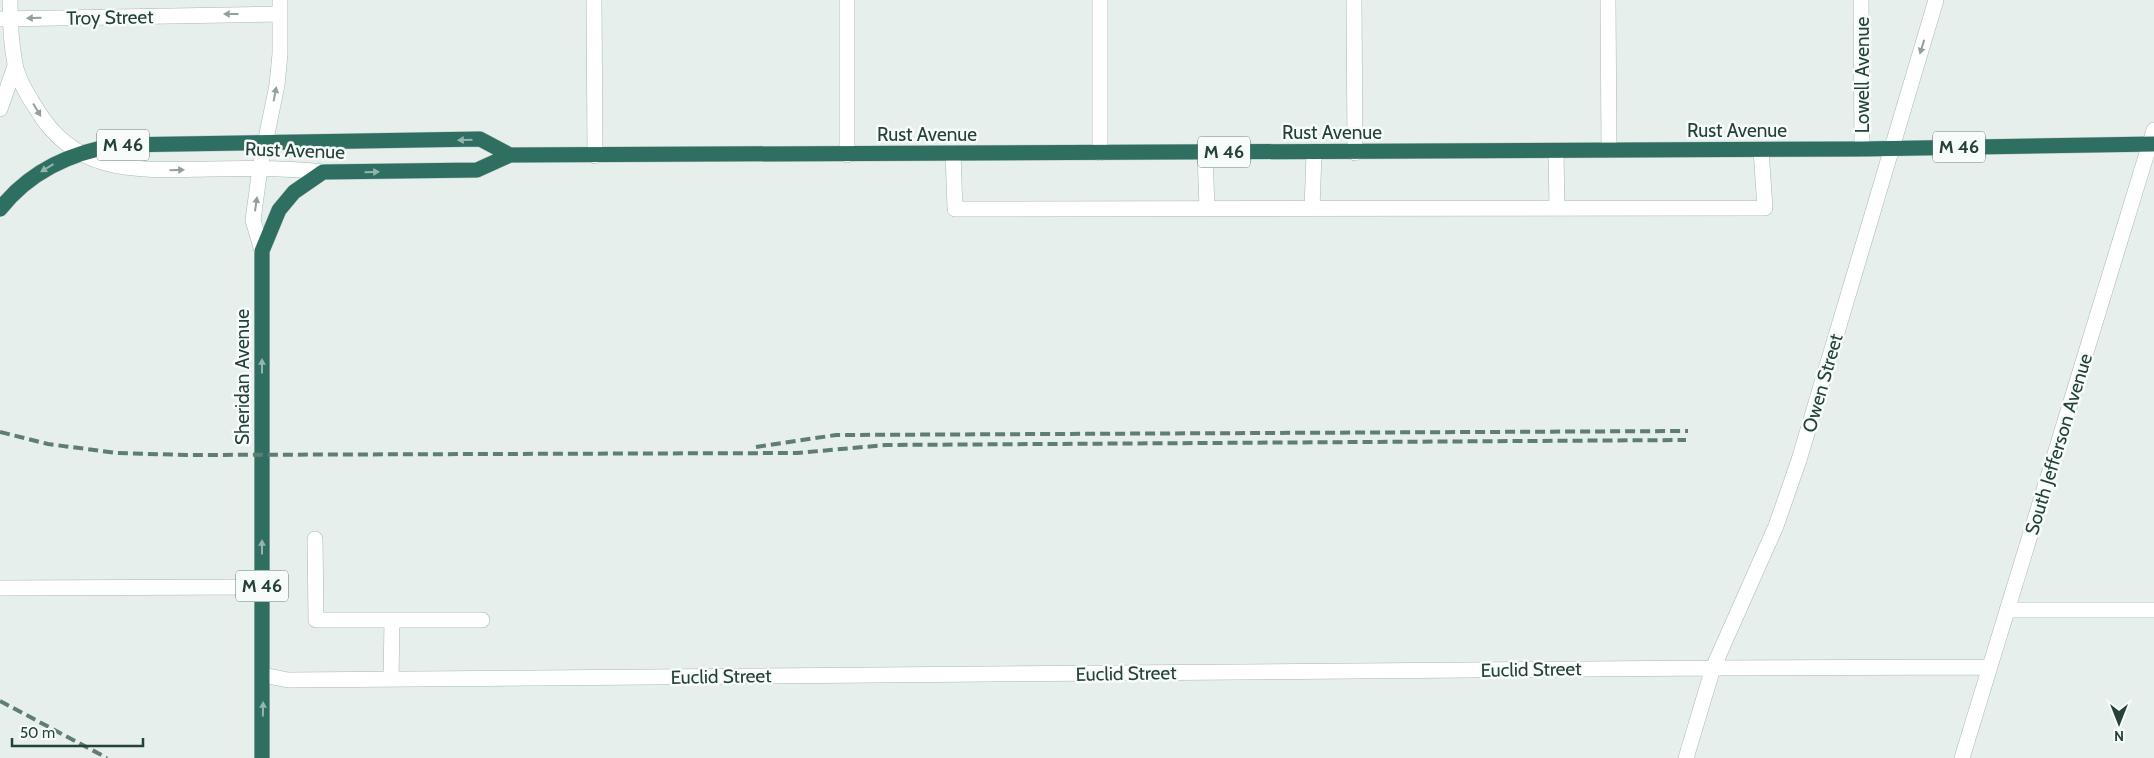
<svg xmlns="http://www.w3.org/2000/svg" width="2154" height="758" font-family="Cabin,sans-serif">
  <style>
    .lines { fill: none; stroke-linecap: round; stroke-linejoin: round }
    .minor-casing { stroke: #a8b8b2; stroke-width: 16 }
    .highway-casing { stroke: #c2cac8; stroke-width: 16 }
    .minor { stroke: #fff; stroke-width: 15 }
    .highway { stroke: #2f6f62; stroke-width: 15 }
    .rail { stroke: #5f7d75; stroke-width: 4; stroke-dasharray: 10 5; stroke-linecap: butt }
    .oneway { fill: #92a09c }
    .oneway2 { fill: #93b5ae }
    .labels { text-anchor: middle; stroke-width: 5; stroke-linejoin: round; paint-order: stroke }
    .shield { fill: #f7fbf9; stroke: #637a73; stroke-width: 1 }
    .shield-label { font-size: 18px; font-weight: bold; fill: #24423a }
    .street-label { font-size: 19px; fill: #24423a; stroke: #f7fbf9 }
  </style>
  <rect width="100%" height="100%" fill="#e6efeb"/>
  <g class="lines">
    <defs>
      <path id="minor" d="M10 0C10 21 11 43 15 64 18 79 28 96 36 108 76 177 141 170 210 169 248 168 286 168 323 172
        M594 0 595 156
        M847 0V155
        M1100 0V153
        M1354 0 1355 153
        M1608 0 1609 150
        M1861 0 1862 149
        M1 19 280 14
        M0 109 15 66
        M1556 151 1557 208
        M1205 152 1207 209
        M953 153 955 209 1765 208 1761 150
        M1312 209 1314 153
        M262 251 253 220 260 168 277 85 280 54V0
        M315 539 316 620H392
        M0 588 262 587
        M2007 610H2154
        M263 675 288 680 1713 668 1989 667
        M391 679 392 620H482
        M1686 758 1713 668 1776 526 1799 460 1936 0
        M1962 758 2154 130"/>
      <path id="highway" d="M0 209C30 171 72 152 118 145L480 139 510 155
        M262 758V251L279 210 294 192 323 172 477 170 510 155 1862 149 2154 144"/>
    </defs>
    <use href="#minor" class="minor-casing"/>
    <use href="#highway" class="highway-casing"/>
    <use href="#minor" class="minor"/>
    <use href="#highway" class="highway"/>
    <path class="rail" d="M0 432 48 444 117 453 187 455 797 453 886 445 1686 440
      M756 447 836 435 1688 431
      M0 701 107 758"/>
  </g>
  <defs><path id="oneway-solid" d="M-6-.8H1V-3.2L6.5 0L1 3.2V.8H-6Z" transform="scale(1.25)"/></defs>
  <g class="oneway">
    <use href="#oneway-solid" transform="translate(231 14) rotate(180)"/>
    <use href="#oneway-solid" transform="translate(34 18) rotate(179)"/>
    <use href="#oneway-solid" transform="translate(1922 47) rotate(107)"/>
    <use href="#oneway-solid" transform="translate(275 94) rotate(-79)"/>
    <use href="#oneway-solid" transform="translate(37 110) rotate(59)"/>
    <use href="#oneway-solid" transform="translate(177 170) rotate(-1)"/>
    <use href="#oneway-solid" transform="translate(256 204) rotate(-82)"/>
  </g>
  <g class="oneway2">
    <use href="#oneway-solid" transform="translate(465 140) rotate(179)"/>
    <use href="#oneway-solid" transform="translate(47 168) rotate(149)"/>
    <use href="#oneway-solid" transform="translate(372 172) rotate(-1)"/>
    <use href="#oneway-solid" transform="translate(262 366) rotate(-90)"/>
    <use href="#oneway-solid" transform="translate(262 547) rotate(-90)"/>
    <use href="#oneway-solid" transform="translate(263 709) rotate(-89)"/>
  </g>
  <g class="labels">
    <g class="shield">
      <rect x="97" y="129.5" width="52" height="31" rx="4"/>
      <rect x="1933" y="131.5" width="52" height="31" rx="4"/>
      <rect x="1198" y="136.5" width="52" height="31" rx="4"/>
      <rect x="236" y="570.5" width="52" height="31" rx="4"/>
    </g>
    <g class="shield-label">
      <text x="123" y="151">M 46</text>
      <text x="1959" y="153">M 46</text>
      <text x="1224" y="158">M 46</text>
      <text x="262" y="592">M 46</text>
    </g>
    <g class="street-label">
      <text transform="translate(110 17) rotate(-1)" y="7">Troy Street</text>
      <text transform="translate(1862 75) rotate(-90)" y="7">Lowell Avenue</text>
      <text x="1737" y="137">Rust Avenue</text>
      <text x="1332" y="139">Rust Avenue</text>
      <text x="927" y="141">Rust Avenue</text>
      <text transform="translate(295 150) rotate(2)" y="7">Rust Avenue</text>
      <text transform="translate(242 377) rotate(-90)" y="7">Sheridan Avenue</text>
      <text transform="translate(1822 383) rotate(-74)" y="7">Owen Street</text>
      <text transform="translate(2058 444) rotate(-73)" y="7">South Jefferson Avenue</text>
      <text transform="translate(1531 669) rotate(-1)" y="7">Euclid Street</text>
      <text transform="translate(1126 673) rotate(-1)" y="7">Euclid Street</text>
      <text transform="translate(721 676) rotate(-1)" y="7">Euclid Street</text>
    </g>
  </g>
  <g transform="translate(2119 723) rotate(180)" stroke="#f7fbf9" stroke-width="4" paint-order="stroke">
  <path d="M0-4L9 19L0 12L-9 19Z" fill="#24423a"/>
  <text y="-8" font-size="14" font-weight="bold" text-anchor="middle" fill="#24423a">N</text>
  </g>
  <path d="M12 738v8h131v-8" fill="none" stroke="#24423a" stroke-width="2.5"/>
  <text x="20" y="738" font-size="15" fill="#24423a" stroke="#f7fbf9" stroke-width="4" paint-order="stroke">50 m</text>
</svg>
